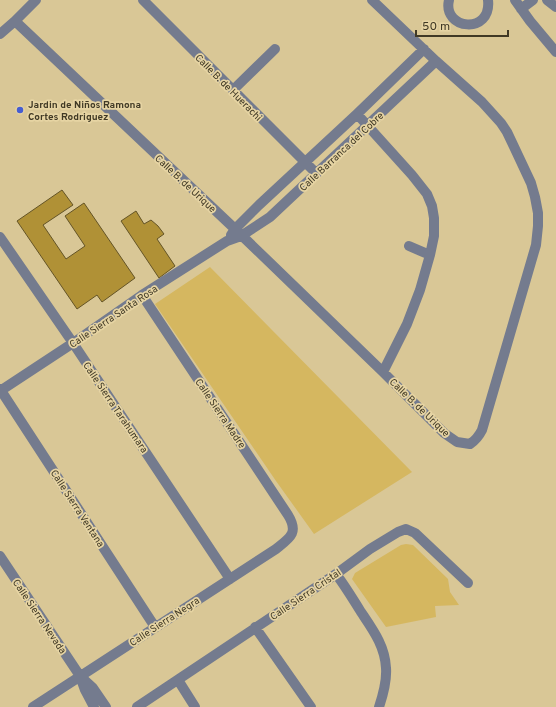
<svg xmlns="http://www.w3.org/2000/svg" width="556" height="707" font-family="Overpass,sans-serif">
  <style>
    .green { fill: #d5b760 }
    .building { fill: #b09136; stroke: #645426 }
    .lines { fill: none; stroke-linecap: round; stroke-linejoin: round }
    .minor { stroke: #747b8e; stroke-width: 10 }
    .poi-dot { fill: #455dd1; stroke: #e6d4a3; stroke-width: 1.5 }
    .labels { text-anchor: middle; stroke-width: 3.5; stroke-linejoin: round; paint-order: stroke }
    .street-label { font-size: 10px; fill: #403925; stroke: #e6d4a3 }
    .poi-label { font-size: 10px; font-weight: bold; fill: #403925; stroke: #e6d4a3; text-anchor: start }
  </style>
  <rect width="100%" height="100%" fill="#d9c796"/>
  <path class="green" d="M210 267 412 472 314 534 276 481 155 304Z
    M406 544 413 545 448 579 450 592 459 605 435 606 436 617 386 627 352 579 355 573 401 545Z"/>
  <path class="building" d="M62 190 73 205 43 225 66 259 85 246 65 216 84 203 135 278 102 302 97 295 77 309 17 221Z
    M136 211 144 224 151 220 158 226 164 234 157 239 175 266 159 278 121 221Z"/>
  <g class="lines">
    <path class="minor" d="M143 0 316 173
      M449 0C442 30 492 35 488 0
      M515 0 530 21 556 52
      M547 0 556 7
      M521 9 533 0
      M15 21 235 229 383 372 444 433 457 442 470 444C476 440 479 436 482 430L536 245 538 226V213L535 197 531 183 507 132 501 123 482 102 436 61 372 0
      M0 34 15 21 36 0
      M233 90 275 49
      M357 114 412 175 427 194 432 206 434 218V236L430 255 420 290 407 324 383 372
      M231 235 235 229 259 205 357 114 424 49
      M0 237 73 343 230 579
      M409 246 430 255
      M0 389 155 627
      M0 391 73 343 142 295 227 241 241 236 270 217 436 61
      M0 556 80 676 85 690 94 707
      M336 574C345 586 353 599 361 612 373 630 385 646 386 668 387 681 383 695 379 707
      M255 627 311 707
      M81 677 93 688 106 707
      M178 680 195 707
      M33 707 276 549C290 538 299 533 288 515L142 295
      M137 707 336 574 370 549 398 532 406 529 415 533 468 583"/>
  </g>
  <circle class="poi-dot" cx="20" cy="110" r="4"/>
  <g class="labels">
    <g class="street-label">
      <text transform="translate(229 87) rotate(45)" y="4">Calle B. de Huerachi</text>
      <text transform="translate(341 151) rotate(-43)" y="4">Calle Barranca del Cobre</text>
      <text transform="translate(186 183) rotate(43)" y="4">Calle B. de Urique</text>
      <text transform="translate(113 316) rotate(-34)" y="4">Calle Sierra Santa Rosa</text>
      <text transform="translate(116 407) rotate(56)" y="4">Calle Sierra Tarahumara</text>
      <text transform="translate(420 407) rotate(44)" y="4">Calle B. de Urique</text>
      <text transform="translate(221 413) rotate(56)" y="4">Calle Sierra Madre</text>
      <text transform="translate(78 508) rotate(57)" y="4">Calle Sierra Ventana</text>
      <text transform="translate(305 594) rotate(-34)" y="4">Calle Sierra Cristal</text>
      <text transform="translate(40 616) rotate(56)" y="4">Calle Sierra Nevada</text>
      <text transform="translate(164 621) rotate(-33)" y="4">Calle Sierra Negra</text>
    </g>
    <g class="poi-label">
      <text x="28" y="108">Jardin de Niños Ramona<tspan x="28" dy="12">Cortes Rodriguez</tspan></text>
    </g>
  </g>
  <path d="M416 30v6h92v-6" fill="none" stroke="#403925" stroke-width="2"/>
  <text x="422" y="30" font-size="12" fill="#403925" stroke="#e6d4a3" stroke-width="3" paint-order="stroke">50 m</text>
</svg>
